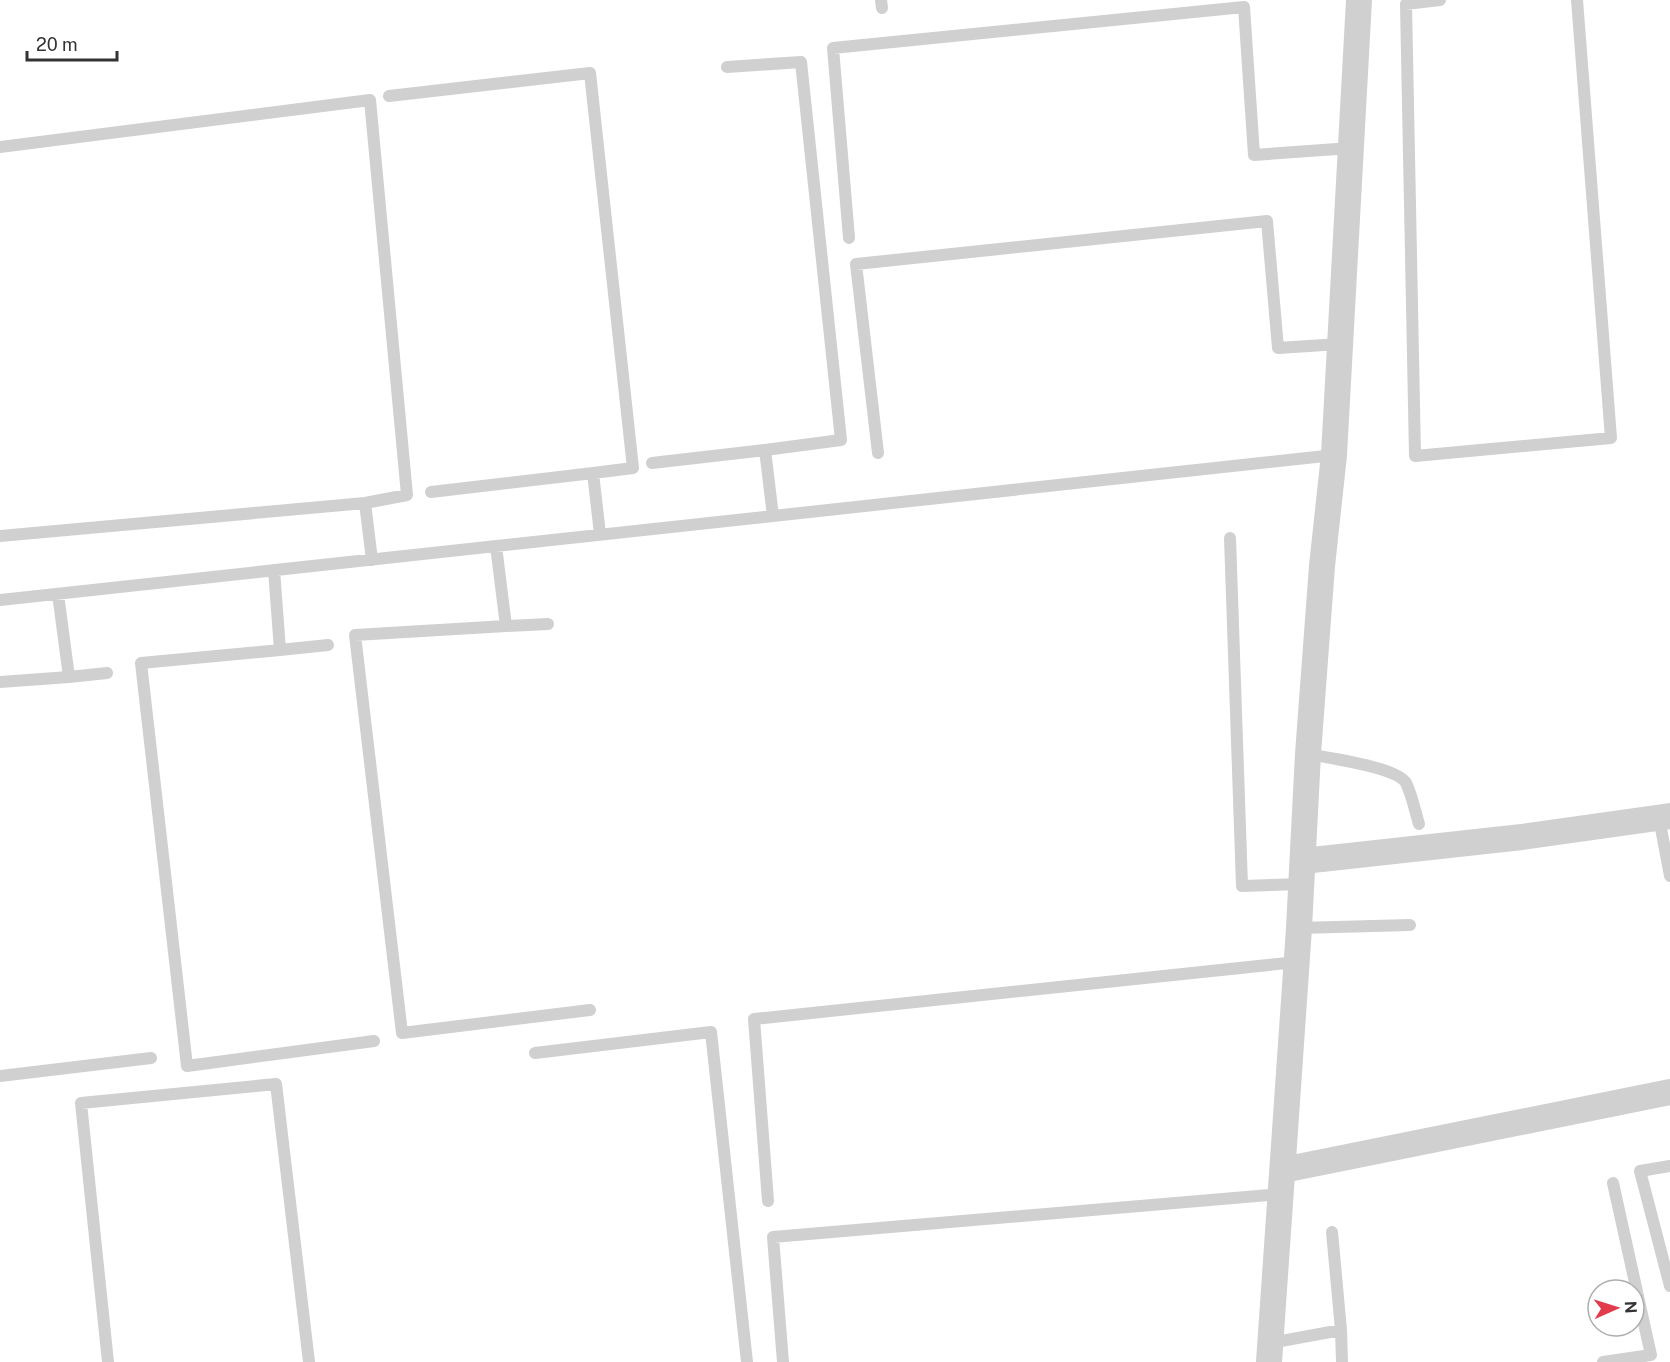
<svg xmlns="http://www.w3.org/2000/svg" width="1670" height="1362" font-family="'Public Sans',sans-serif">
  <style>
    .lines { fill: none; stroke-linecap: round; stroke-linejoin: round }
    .service { stroke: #d0d0d0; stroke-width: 12 }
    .minor { stroke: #d0d0d0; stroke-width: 26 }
  </style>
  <rect width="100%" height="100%" fill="#fff"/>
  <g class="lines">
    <path class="service" d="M881 0 882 8
      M1440 0 1406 4 1415 456 1611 438 1577 0
      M727 67 801 62 841 440 765 450
      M389 96 590 73 633 468 593 473
      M0 147 370 100 407 495 365 503
      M849 238 833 48 1244 7 1254 155 1351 148
      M878 453 856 264 1267 221 1278 348 1340 344
      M652 463 765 450 773 516
      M431 492 593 473 600 534
      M0 536 365 503 372 560
      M1230 538 1242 886 1301 884
      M496 546 506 626 548 624
      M274 570 280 650 328 645
      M58 594 69 677 107 673
      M0 600 1334 455
      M506 626 355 635 402 1033 590 1010
      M280 650 141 663 187 1066 374 1041
      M0 682 69 677
      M1308 754C1328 758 1397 767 1406 783 1412 795 1415 811 1419 824
      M1659 818 1670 876
      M1299 928 1410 925
      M535 1053 711 1032 747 1362
      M0 1076 151 1058
      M1670 1166 1640 1171 1670 1286
      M768 1201 754 1019 1297 962
      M1332 1232 1341 1330 1342 1362
      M1270 1343 1341 1330
      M108 1362 81 1103 276 1084 309 1362
      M783 1362 773 1237 1281 1194
      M1603 1362 1651 1355 1613 1183"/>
    <path class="minor" d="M1303 861 1522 837 1670 816
      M1283 1170 1670 1092
      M1269 1362 1299 928 1308 754 1322 566 1334 455 1359 0"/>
  </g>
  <g transform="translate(1616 1308) rotate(87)"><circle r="28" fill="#ffffff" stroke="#adadad" stroke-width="1.5"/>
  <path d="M0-4.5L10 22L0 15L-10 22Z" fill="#e23c4c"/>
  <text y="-9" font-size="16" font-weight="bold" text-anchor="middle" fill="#333333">N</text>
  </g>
  <path d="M27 51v9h90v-9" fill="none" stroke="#333333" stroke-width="3"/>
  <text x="36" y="51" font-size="18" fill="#333333" stroke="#ffffff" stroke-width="4.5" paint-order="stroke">20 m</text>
</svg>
